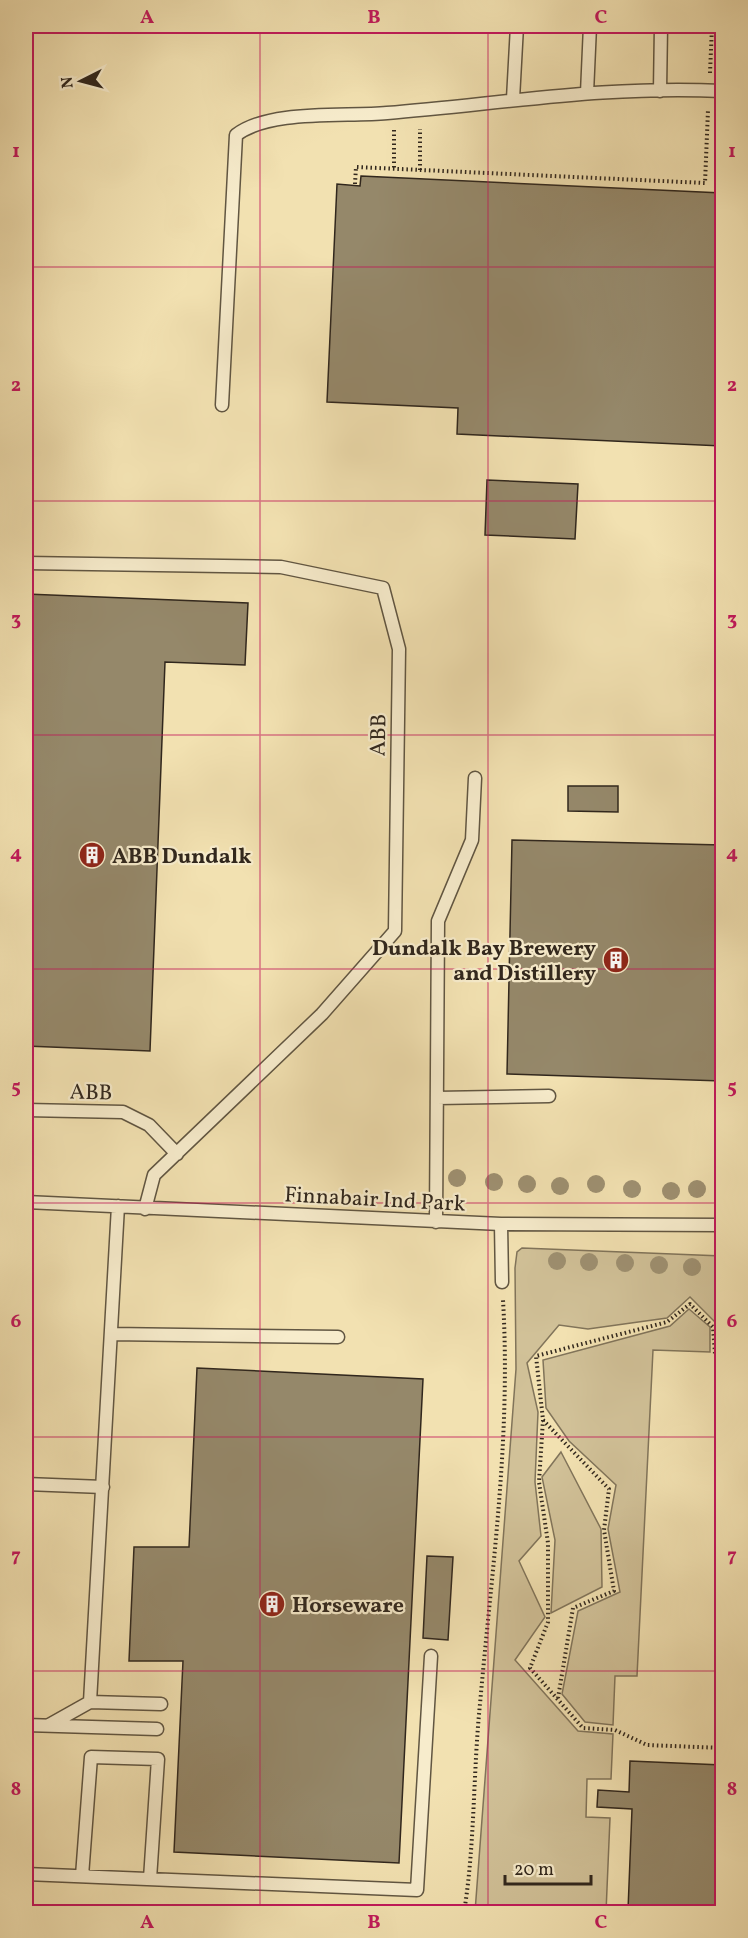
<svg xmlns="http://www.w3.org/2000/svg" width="748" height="1938" font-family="Vollkorn,serif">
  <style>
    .green { fill: #d1c198; stroke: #81745a; stroke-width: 1.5 }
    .building { fill: #95886a; stroke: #31271d; stroke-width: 1.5 }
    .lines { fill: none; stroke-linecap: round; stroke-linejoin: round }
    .service-casing { stroke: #615642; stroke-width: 15 }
    .path { stroke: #31271d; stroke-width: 4; stroke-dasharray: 1.5 3; stroke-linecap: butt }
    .service { stroke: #f7eccc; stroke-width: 12 }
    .tree { fill: #9e9071 }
    .grid { fill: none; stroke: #c2185b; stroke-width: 1.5; stroke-opacity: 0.55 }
    .labels { text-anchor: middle; stroke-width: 4.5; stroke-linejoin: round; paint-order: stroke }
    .street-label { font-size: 22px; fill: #31271d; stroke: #f7eccc }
    .poi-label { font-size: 22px; font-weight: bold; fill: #31271d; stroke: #f7eccc; text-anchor: start }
    .neatline { fill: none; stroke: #c2185b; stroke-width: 2 }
    .grid-label { font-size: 20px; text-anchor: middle; font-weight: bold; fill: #c2185b }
  </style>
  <rect width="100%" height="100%" fill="#f2e1b1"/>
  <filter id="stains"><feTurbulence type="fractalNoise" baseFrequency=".00333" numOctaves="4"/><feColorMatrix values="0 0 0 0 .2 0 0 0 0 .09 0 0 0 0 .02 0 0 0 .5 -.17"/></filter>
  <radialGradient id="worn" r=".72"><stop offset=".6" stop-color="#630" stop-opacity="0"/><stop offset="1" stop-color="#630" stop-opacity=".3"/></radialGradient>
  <path class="green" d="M522 1248 722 1256V1352L716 1323 690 1297 667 1318 588 1329 559 1325 527 1363 538 1412 535 1482 541 1536 519 1561 545 1617 515 1660 578 1731 613 1734 611 1779H587L586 1817 610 1818 606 1912H475L516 1369 515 1268 517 1252Z
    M689 1309 710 1327V1352L653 1350 637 1676H615L613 1725 585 1722 562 1694 578 1611 620 1592 608 1529 616 1485 569 1441 546 1408 543 1360 670 1326Z
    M561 1452 601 1529 602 1587 551 1613 555 1540 542 1477Z"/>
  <path class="building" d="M361 176 722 193V446L457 434 458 408 327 402 337 184 360 186Z
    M487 480 578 484 575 539 485 535Z
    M26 594 248 603 245 665 165 662 150 1051 26 1046Z
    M568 786H618V812L568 811Z
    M512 840 722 845V1081L507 1074Z
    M197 1368 423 1379 399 1863 174 1852 183 1661H129L134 1547H189Z
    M427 1556 453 1557 448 1640 423 1638Z
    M630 1761 722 1765V1912H623V1909L628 1910 632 1809 597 1807 598 1790 629 1792Z"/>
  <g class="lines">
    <defs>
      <path id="service" d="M660 91 661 26
        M587 93 590 26
        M513 99 517 26
        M222 405 236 135C270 109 344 117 387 113 499 104 610 85 722 91
        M26 563 281 567 383 588 399 649 395 931 322 1014 154 1175 145 1209
        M437 1098 549 1096
        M26 1110 123 1112 149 1125 177 1154
        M26 1202 501 1224 722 1225
        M436 1222 438 921 472 840 475 778
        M501 1224 502 1282
        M111 1334 338 1337
        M26 1484 103 1487
        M90 1702 118 1206
        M26 1725 157 1729
        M49 1725 90 1702 161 1704
        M26 1874 417 1890 431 1656
        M82 1876 91 1757 158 1759 150 1879"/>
    </defs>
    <use href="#service" class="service-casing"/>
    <path class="path" d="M710 73 712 26
      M394 130V169
      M420 170V129
      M355 184 356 167 705 183 708 110
      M722 1370 715 1354 713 1327 690 1304 667 1322 536 1356 543 1420 539 1482 548 1543V1622L530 1668 583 1728 615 1730 647 1745 722 1748
      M543 1420 609 1489 604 1530 614 1591 573 1608 558 1698
      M720 1645 722 1578
      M464 1912C475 1846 473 1772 480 1704 492 1567 511 1438 503 1300"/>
    <use href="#service" class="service"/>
  </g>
  <g class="tree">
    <circle cx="457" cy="1178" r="9"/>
    <circle cx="494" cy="1182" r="9"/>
    <circle cx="527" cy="1184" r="9"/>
    <circle cx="596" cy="1184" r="9"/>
    <circle cx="560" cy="1186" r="9"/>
    <circle cx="632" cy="1189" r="9"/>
    <circle cx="697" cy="1189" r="9"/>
    <circle cx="671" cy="1191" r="9"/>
    <circle cx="557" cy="1261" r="9"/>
    <circle cx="589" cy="1262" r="9"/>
    <circle cx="625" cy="1263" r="9"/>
    <circle cx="659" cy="1265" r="9"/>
    <circle cx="692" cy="1267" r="9"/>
  </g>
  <path class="grid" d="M260 26V1912M488 26V1912M26 267H722M26 501H722M26 735H722M26 969H722M26 1203H722M26 1437H722M26 1671H722"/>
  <defs>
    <symbol id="building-disc" viewBox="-11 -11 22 22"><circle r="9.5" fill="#8f2418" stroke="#f7eccc"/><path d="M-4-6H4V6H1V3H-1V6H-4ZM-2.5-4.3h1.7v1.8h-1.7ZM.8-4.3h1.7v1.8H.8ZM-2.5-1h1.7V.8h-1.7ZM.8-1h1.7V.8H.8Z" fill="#fff"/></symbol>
  </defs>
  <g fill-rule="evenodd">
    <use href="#building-disc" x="77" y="840" width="30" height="30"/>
    <use href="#building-disc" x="601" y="945" width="30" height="30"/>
    <use href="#building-disc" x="257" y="1589" width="30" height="30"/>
  </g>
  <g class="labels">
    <g class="street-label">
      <text transform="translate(377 735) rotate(-89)" y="8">ABB</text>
      <text transform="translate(91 1091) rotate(1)" y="8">ABB</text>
      <text transform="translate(375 1198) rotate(3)" y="8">Finnabair Ind Park</text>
    </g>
    <g class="poi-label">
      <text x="112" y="863">ABB Dundalk</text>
      <text x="596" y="955" text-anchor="end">Dundalk Bay Brewery<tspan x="596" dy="25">and Distillery</tspan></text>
      <text x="292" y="1612">Horseware</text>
    </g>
  </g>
  <rect width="748" height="1938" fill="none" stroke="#f2e1b1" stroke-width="66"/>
  <g transform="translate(81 81) rotate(264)" stroke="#f7eccc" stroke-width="4.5" paint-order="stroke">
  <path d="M0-4.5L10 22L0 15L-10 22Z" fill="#31271d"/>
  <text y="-9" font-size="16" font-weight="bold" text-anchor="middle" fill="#31271d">N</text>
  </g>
  <path d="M505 1875v9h86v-9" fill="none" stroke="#31271d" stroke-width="3"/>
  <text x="514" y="1875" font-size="18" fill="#31271d" stroke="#f7eccc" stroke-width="4.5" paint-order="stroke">20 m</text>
  <rect x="33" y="33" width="682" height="1872" class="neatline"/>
  <g class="grid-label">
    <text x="147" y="23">A</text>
    <text x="374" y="23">B</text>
    <text x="601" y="23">C</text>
    <text x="16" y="157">1</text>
    <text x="732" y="157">1</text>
    <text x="16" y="391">2</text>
    <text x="732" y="391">2</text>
    <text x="16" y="625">3</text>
    <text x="732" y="625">3</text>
    <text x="16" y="859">4</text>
    <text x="732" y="859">4</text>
    <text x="16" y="1093">5</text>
    <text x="732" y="1093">5</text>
    <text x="16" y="1327">6</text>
    <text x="732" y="1327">6</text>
    <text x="16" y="1561">7</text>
    <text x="732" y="1561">7</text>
    <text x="16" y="1795">8</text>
    <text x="732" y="1795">8</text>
    <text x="147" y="1928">A</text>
    <text x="374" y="1928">B</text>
    <text x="601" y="1928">C</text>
  </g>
  <rect width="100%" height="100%" filter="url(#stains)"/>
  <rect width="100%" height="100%" fill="url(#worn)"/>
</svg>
